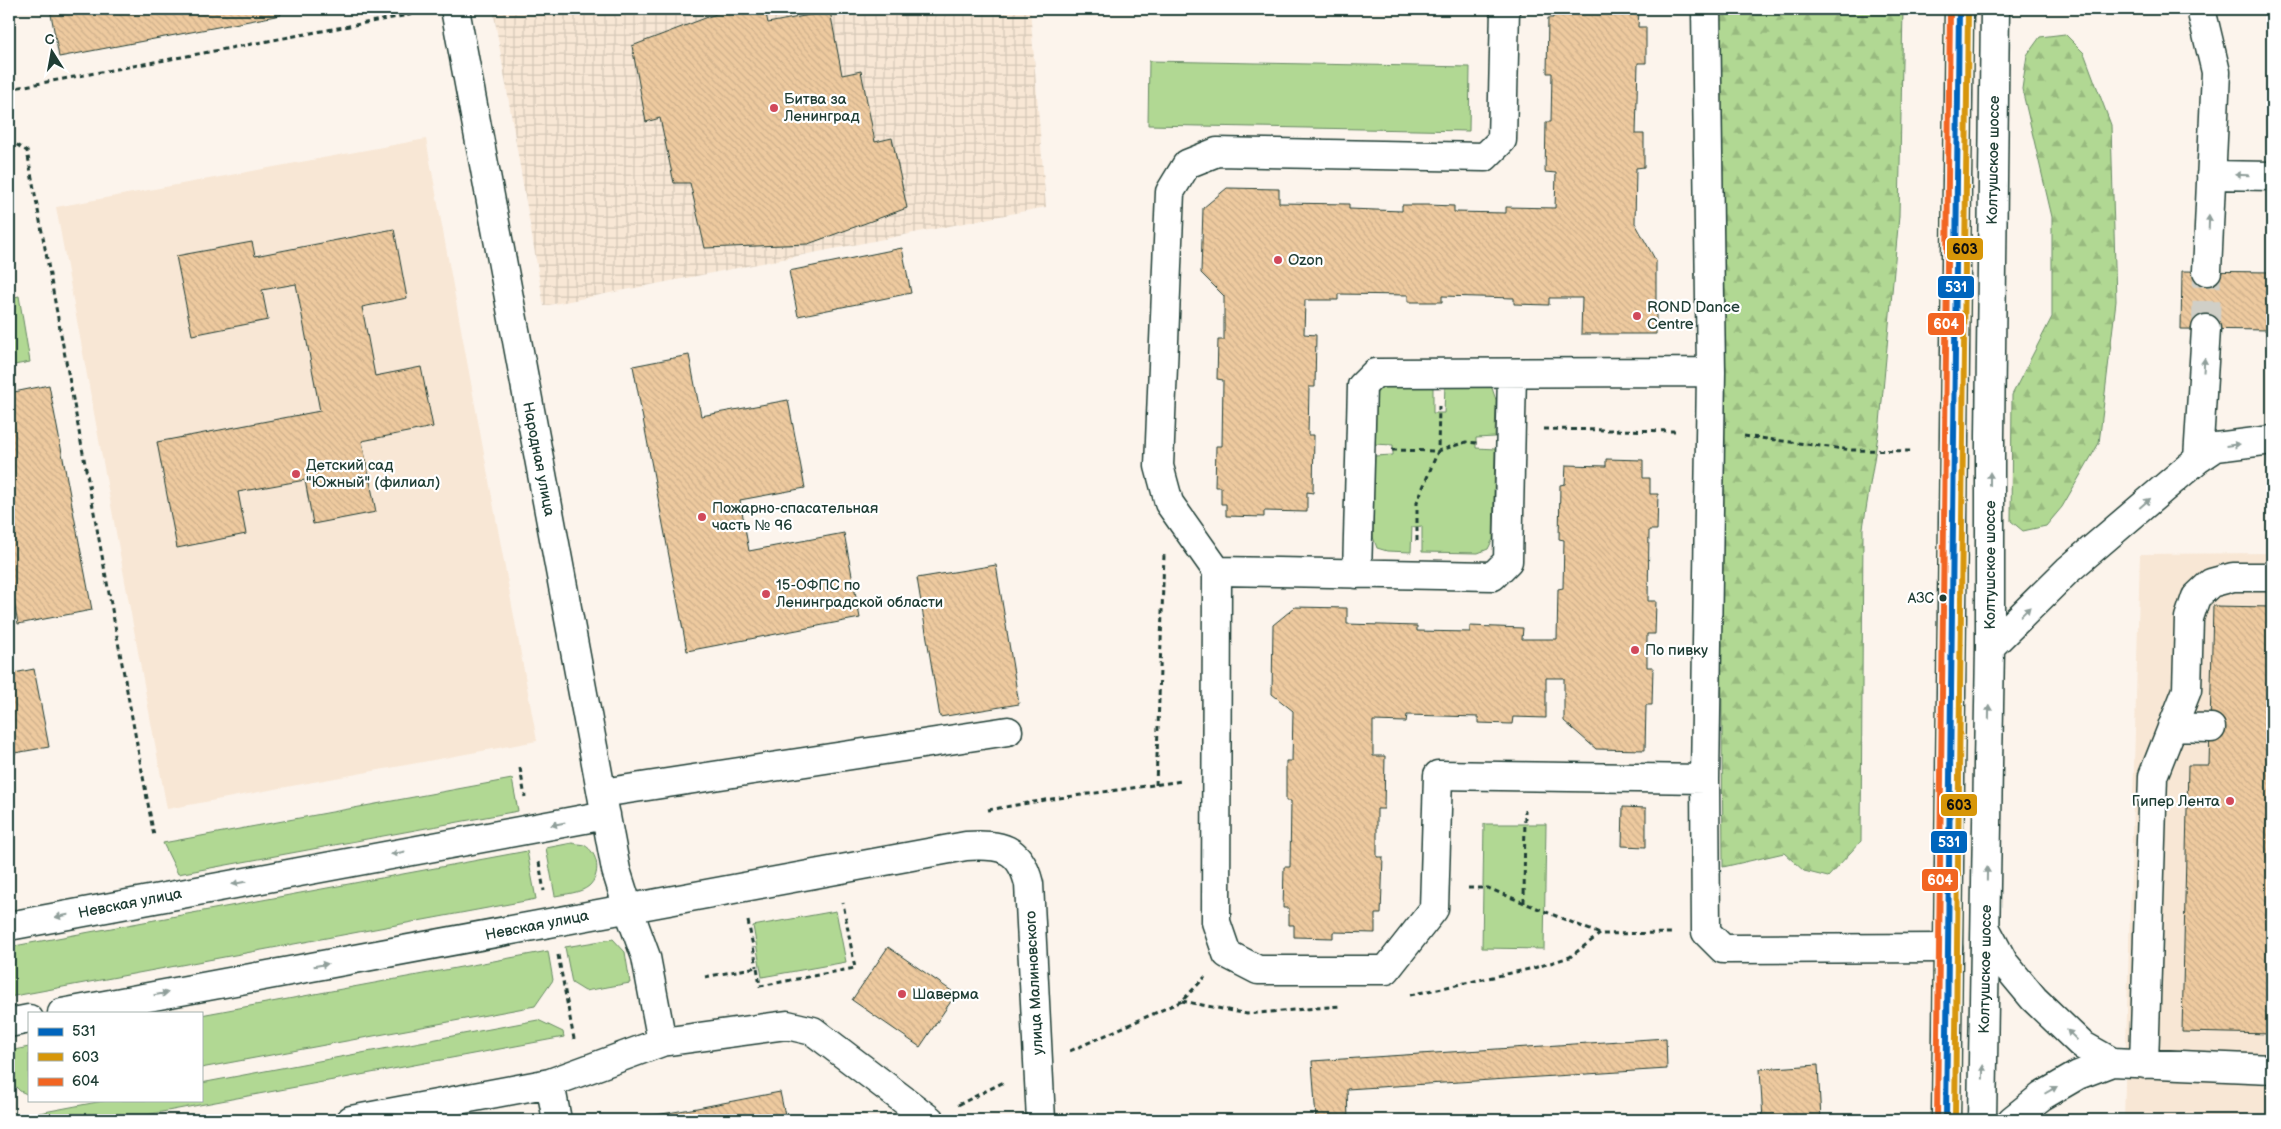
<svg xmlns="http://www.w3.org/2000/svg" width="2281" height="1129" font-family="'Balsamiq Sans',sans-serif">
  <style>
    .built { fill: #f8e7d5 }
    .industrial { fill: url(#industrial-grid) }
    .green { fill: #b1d893; stroke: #688a64 }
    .forest { fill: url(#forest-firs); stroke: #688a64 }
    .building { fill: url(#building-back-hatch); stroke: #1f3d34 }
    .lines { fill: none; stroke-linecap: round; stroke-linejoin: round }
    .minor-tunnel { stroke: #d0cfc7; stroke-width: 28; stroke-dasharray: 28 14; stroke-linecap: butt }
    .minor-casing { stroke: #1f3d34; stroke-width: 31 }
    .major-casing { stroke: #1f3d34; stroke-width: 31 }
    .path { stroke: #1f3d34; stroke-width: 3; stroke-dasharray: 5 4; stroke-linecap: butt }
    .minor { stroke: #fff; stroke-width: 28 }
    .major { stroke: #fedf80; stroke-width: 28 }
    .bus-1-casing { stroke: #fff; stroke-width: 10 }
    .bus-2-casing { stroke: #fff; stroke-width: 10 }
    .bus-3-casing { stroke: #fff; stroke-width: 10 }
    .bus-1 { stroke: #0065bd; stroke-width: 6 }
    .bus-2 { stroke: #d79608; stroke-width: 6 }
    .bus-3 { stroke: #f26522; stroke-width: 6 }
    .oneway { fill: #8f9e9a }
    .poi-dot { fill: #d1495b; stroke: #fff; stroke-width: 2 }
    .bus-dot { fill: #1f3d34; stroke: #fff; stroke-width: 2 }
    .labels { text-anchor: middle; stroke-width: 4.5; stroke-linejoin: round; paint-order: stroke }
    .bus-label { font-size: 14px; fill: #1f3d34; stroke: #fff; text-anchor: end }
    .poi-label { font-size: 15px; fill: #1f3d34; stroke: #fff; text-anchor: start }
    .street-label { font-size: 15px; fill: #1f3d34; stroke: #fff }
    .line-badge { stroke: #fff; stroke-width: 2 }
    .badge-label { font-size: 14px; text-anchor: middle; font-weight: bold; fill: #fff }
    .pale-badge-label { font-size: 14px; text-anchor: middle; font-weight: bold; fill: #111 }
  </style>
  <defs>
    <pattern id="industrial-grid" width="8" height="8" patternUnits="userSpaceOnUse" patternTransform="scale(1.25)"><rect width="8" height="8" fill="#f8e7d5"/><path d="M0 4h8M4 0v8" fill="none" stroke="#d4c7b7"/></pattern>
    <pattern id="forest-firs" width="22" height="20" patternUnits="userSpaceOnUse" patternTransform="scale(1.25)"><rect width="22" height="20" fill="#b1d893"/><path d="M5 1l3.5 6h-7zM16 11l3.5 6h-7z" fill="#98ba7f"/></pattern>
    <pattern id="building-back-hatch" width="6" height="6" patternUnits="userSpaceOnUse" patternTransform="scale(1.25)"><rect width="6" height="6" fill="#eeca9f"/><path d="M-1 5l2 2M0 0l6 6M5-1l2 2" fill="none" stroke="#ccae8a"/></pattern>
  </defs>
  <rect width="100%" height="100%" fill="#fcf4ec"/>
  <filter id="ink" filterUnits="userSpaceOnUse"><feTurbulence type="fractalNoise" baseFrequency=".02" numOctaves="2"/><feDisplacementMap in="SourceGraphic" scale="10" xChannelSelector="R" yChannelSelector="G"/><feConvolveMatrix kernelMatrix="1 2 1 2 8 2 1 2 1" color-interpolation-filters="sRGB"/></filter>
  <g filter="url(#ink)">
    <path class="built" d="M426 139 537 741 167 809 56 207Z
      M2272 553V1120H2124L2140 554Z"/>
    <path class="industrial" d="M493 9H1030L1046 207 544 306Z"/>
    <path class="green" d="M1149 61 1470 67 1469 131 1148 125Z
      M19 296 30 362 9 366V298Z
      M1433 383V413H1444L1445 383 1482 384 1492 388 1496 400 1495 437 1476 438V448L1495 449 1493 539 1488 549 1478 553 1422 552V526L1412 527 1411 552 1387 551 1377 548 1373 537 1374 456 1393 455V445L1374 444 1375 397 1380 386Z
      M512 779 518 811 178 874 163 843Z
      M1484 824H1546L1544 949 1482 948Z
      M572 843C575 844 580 844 584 845 599 853 601 875 589 886 581 893 565 894 555 896L546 848Z
      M527 851 536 899 9 997V947Z
      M836 911 846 962 762 977 753 926Z
      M613 939 625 952 630 983 585 991 572 983 565 947Z
      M548 951 553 980 535 1006 201 1068V1015Z
      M538 1020 563 1032 564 1037 119 1120H34L39 1113 108 1100H201V1083Z
      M29 1047V1095L20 1091 9 1080V1051Z"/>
    <path class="forest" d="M1717 9H1903L1899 216 1880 423 1863 528 1861 841 1828 877 1804 871 1784 853 1723 867Z
      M2065 34 2084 53 2111 125 2116 301 2099 443 2062 507 2046 526 2023 531 2011 521 2012 395 2052 317V217L2022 89 2027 55 2040 37Z"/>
    <path class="building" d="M50 9H280L281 15 59 57Z
      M729 9H765L768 23 830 11 842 75 861 71 875 142 892 138 907 208 808 244 705 248 690 183H674L660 118 646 122 632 46Z
      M1553 9H1631V11L1639 10 1638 27H1646V63H1638L1636 134H1644V167L1636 168 1635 223 1656 261V334H1581L1582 298H1549V305L1514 304V298L1442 296V302H1408V295L1338 294V300H1305L1304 334 1316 335 1315 387H1309L1308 435H1314L1313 493 1307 492V512L1264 511V517L1226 516V504H1221V487H1215L1216 446H1222L1223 380 1217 379 1218 340H1224V296L1201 273 1203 208 1227 188 1279 189V203L1349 204V209L1402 211V205H1428L1454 206V212L1506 213V207L1555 208 1556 173 1545 172 1546 122H1551L1552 73H1547L1548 18H1553Z
      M394 229 407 298 362 307 375 376 421 367 433 427 362 441 376 512 313 524 305 480 238 492 246 534 177 548 157 442 320 411 296 284 262 290 268 320 192 335 176 256 252 242 255 256Z
      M902 248 911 293 798 316 789 271Z
      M2182 271 2272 272V330L2181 329Z
      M689 355 701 416 788 400 805 488 740 500 749 551 844 533 860 618 687 651 633 366Z
      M49 385 92 610 18 624 9 574V393Z
      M1606 459 1643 460V478H1650V494H1658L1657 530H1649L1648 601H1656L1655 634H1647V667H1653L1652 705H1646L1645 750 1596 749 1564 721V678H1546V718L1513 717 1512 724 1478 723V717L1407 715 1406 722 1373 721V756H1385L1384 809H1377V857H1383L1381 914H1375V933L1333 932V938L1294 937V925H1289V908H1283L1284 867H1290L1291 801H1286V761H1292L1293 711 1272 694 1273 625 1295 607 1347 608V624L1417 626V631L1470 632V626L1523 628 1522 639H1557L1558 589 1563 588 1564 540 1559 539 1560 485 1565 484 1566 465 1606 466Z
      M996 565 1019 704 940 717 917 578Z
      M2213 606 2272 607V1034L2182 1032 2188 765H2209Z
      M34 669 49 747 9 754V674Z
      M1623 807 1646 808V847L1622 846Z
      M888 947 956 994 920 1047 852 1000Z
      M1666 1038 1667 1069 1347 1089 1348 1120H1316L1312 1061Z
      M1818 1065 1821 1120H1763L1760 1069Z
      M780 1092 786 1120H627L697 1108Z"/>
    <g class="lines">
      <path class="minor-tunnel" d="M2206 329 2207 271"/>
      <defs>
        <path id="minor" d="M455 9 616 870 628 908 646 957 662 1042
          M1505 9 1502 140 1485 157 1217 152 1187 164 1170 192 1159 466 1169 503 1217 571 1216 922 1227 954 1258 970H1386L1434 909 1438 775 1705 779
          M1706 9 1711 372 1705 779 1706 932 1723 949 1948 948
          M2201 9 2216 72 2207 271
          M2211 175 2272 176
          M2198 459 2216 447 2272 440
          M1217 571 1493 576 1508 561 1512 373
          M1357 574 1362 386 1375 373 1711 372
          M1990 647 2068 570 2198 459 2206 329
          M2172 727 2211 728
          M602 793 1008 731
          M9 926 606 815
          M1987 931 2004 963 2034 999 2082 1045 2112 1062
          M62 1013 966 846C1001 844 1020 847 1029 884L1041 1120
          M9 1023 29 1019
          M2144 1064 2153 776 2187 690 2189 618 2196 597 2211 583 2233 577H2272
          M550 1083 557 1120
          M351 1120 550 1083 662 1042 787 1025 813 1031 930 1120
          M1982 1120 1990 647V437L1995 9
          M2012 1120 2042 1096 2078 1075 2112 1062 2272 1069"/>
        <path id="major" d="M1946 1120 1959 9"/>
      </defs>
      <use href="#minor" class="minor-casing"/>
      <use href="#major" class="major-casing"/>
      <path class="path" d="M9 89 419 13
        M9 140 27 151 154 836
        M1544 429 1678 431
        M1744 436 1852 450 1912 451
        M1392 450 1438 451 1466 442 1477 443
        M1417 541V502L1438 451 1439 406
        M520 768 525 797
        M1156 785 1164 555
        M988 810 1045 800 1182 781
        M539 862 544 891
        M1468 888H1488L1600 934 1673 933
        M1524 903 1525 810
        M748 921 757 967
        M558 955 574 1039
        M705 977 757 967 760 986 855 968 843 903
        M1410 995 1534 968 1570 957 1600 934
        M1182 1001 1247 1014 1340 1006
        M1070 1051 1182 1001 1205 977
        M958 1105 1006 1081"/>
      <use href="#minor" class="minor"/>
      <use href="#major" class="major"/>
      <defs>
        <path id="bus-1" d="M1946 1120 1959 9"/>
        <path id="bus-2" d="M1955 1120 1968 9"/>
        <path id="bus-3" d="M1937 1120 1950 9"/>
      </defs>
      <use href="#bus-1" class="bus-1-casing"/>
      <use href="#bus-2" class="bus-2-casing"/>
      <use href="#bus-3" class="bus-3-casing"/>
      <use href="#bus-1" class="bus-1"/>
      <use href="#bus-2" class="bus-2"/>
      <use href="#bus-3" class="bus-3"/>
    </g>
    <defs><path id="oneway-solid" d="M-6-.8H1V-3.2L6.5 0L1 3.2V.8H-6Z" transform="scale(1.25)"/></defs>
    <g class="oneway">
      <use href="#oneway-solid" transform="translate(2242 175) rotate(-179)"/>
      <use href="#oneway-solid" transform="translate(2209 222) rotate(-88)"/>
      <use href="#oneway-solid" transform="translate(2204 365) rotate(-86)"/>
      <use href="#oneway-solid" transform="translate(2233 445) rotate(-7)"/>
      <use href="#oneway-solid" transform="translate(1990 479) rotate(-90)"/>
      <use href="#oneway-solid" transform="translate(2145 503) rotate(-41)"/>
      <use href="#oneway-solid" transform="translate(2025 612) rotate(-45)"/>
      <use href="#oneway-solid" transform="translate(1989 712) rotate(-89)"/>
      <use href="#oneway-solid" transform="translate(558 824) rotate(169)"/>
      <use href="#oneway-solid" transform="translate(398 853) rotate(169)"/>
      <use href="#oneway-solid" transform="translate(1987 874) rotate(-89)"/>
      <use href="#oneway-solid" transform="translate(239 883) rotate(169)"/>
      <use href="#oneway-solid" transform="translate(62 916) rotate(169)"/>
      <use href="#oneway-solid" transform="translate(321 965) rotate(-10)"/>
      <use href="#oneway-solid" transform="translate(161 994) rotate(-10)"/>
      <use href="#oneway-solid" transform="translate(2072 1035) rotate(-136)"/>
      <use href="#oneway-solid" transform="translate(1983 1072) rotate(-89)"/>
      <use href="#oneway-solid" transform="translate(2051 1090) rotate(-30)"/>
    </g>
  </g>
  <g class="poi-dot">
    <circle cx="774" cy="108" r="5"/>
    <circle cx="1278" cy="260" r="5"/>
    <circle cx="1637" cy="316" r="5"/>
    <circle cx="296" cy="474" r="5"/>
    <circle cx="702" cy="517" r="5"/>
    <circle cx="766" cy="594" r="5"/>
    <circle cx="1635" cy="650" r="5"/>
    <circle cx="2230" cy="801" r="5"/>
    <circle cx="902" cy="994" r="5"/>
  </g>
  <circle class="bus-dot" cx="1943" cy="598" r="4.5"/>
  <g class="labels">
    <g class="bus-label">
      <text x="1934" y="603">АЗС</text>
    </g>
    <g class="poi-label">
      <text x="784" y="104">Битва за<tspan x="784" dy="17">Ленинград</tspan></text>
      <text x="1288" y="265">Ozon</text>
      <text x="1647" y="312">ROND Dance<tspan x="1647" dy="17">Centre</tspan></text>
      <text x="306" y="470">Детский сад<tspan x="306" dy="17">"Южный" (филиал)</tspan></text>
      <text x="712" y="513">Пожарно-спасательная<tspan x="712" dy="17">часть № 96</tspan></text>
      <text x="776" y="590">15-ОФПС по<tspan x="776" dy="17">Ленинградской области</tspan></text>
      <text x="1645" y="655">По пивку</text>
      <text x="2220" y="806" text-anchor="end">Гипер Лента</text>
      <text x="912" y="999">Шаверма</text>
    </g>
    <g class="street-label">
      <text transform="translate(1993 160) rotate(-89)" y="5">Колтушское шоссе</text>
      <text transform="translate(539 459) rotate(79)" y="5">Народная улица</text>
      <text transform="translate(1990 565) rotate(-90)" y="5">Колтушское шоссе</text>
      <text transform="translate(130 903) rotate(-11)" y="5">Невская улица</text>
      <text transform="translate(537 925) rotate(-11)" y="5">Невская улица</text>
      <text transform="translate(1985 969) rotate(-89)" y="5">Колтушское шоссе</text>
      <text transform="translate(1034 983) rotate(-93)" y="5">улица Малиновского</text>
    </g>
  </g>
  <g class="line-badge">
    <rect x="1946" y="237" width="38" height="24" rx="5" fill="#d79608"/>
    <rect x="1937" y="275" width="38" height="24" rx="5" fill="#0065bd"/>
    <rect x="1927" y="312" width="38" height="24" rx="5" fill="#f26522"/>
    <rect x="1940" y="793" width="38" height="24" rx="5" fill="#d79608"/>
    <rect x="1930" y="830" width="38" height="24" rx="5" fill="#0065bd"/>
    <rect x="1921" y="868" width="38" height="24" rx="5" fill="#f26522"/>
  </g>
  <g class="badge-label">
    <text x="1956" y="292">531</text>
    <text x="1946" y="329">604</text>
    <text x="1949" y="847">531</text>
    <text x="1940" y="885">604</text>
  </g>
  <g class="pale-badge-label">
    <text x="1965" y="254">603</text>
    <text x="1959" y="810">603</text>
  </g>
  <rect width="2281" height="1129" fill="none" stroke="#fff" stroke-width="30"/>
  <rect x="15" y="15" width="2251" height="1099" fill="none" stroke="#1f3d34" stroke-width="2" filter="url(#ink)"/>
  <rect x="28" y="1012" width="175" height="90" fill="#ffffff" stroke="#a5b1ae"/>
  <rect x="38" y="1028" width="25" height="8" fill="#0065bd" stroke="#a5b1ae"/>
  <text x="72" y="1036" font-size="15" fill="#1f3d34">531</text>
  <rect x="38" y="1053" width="25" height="8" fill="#d79608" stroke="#a5b1ae"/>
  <text x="72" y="1062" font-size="15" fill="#1f3d34">603</text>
  <rect x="38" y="1078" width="25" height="8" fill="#f26522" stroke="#a5b1ae"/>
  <text x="72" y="1086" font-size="15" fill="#1f3d34">604</text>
  <g transform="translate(52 52) rotate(349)" stroke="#ffffff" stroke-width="4" paint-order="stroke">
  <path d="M0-4L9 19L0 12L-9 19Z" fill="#1f3d34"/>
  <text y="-8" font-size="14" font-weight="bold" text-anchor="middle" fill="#1f3d34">С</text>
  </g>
</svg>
